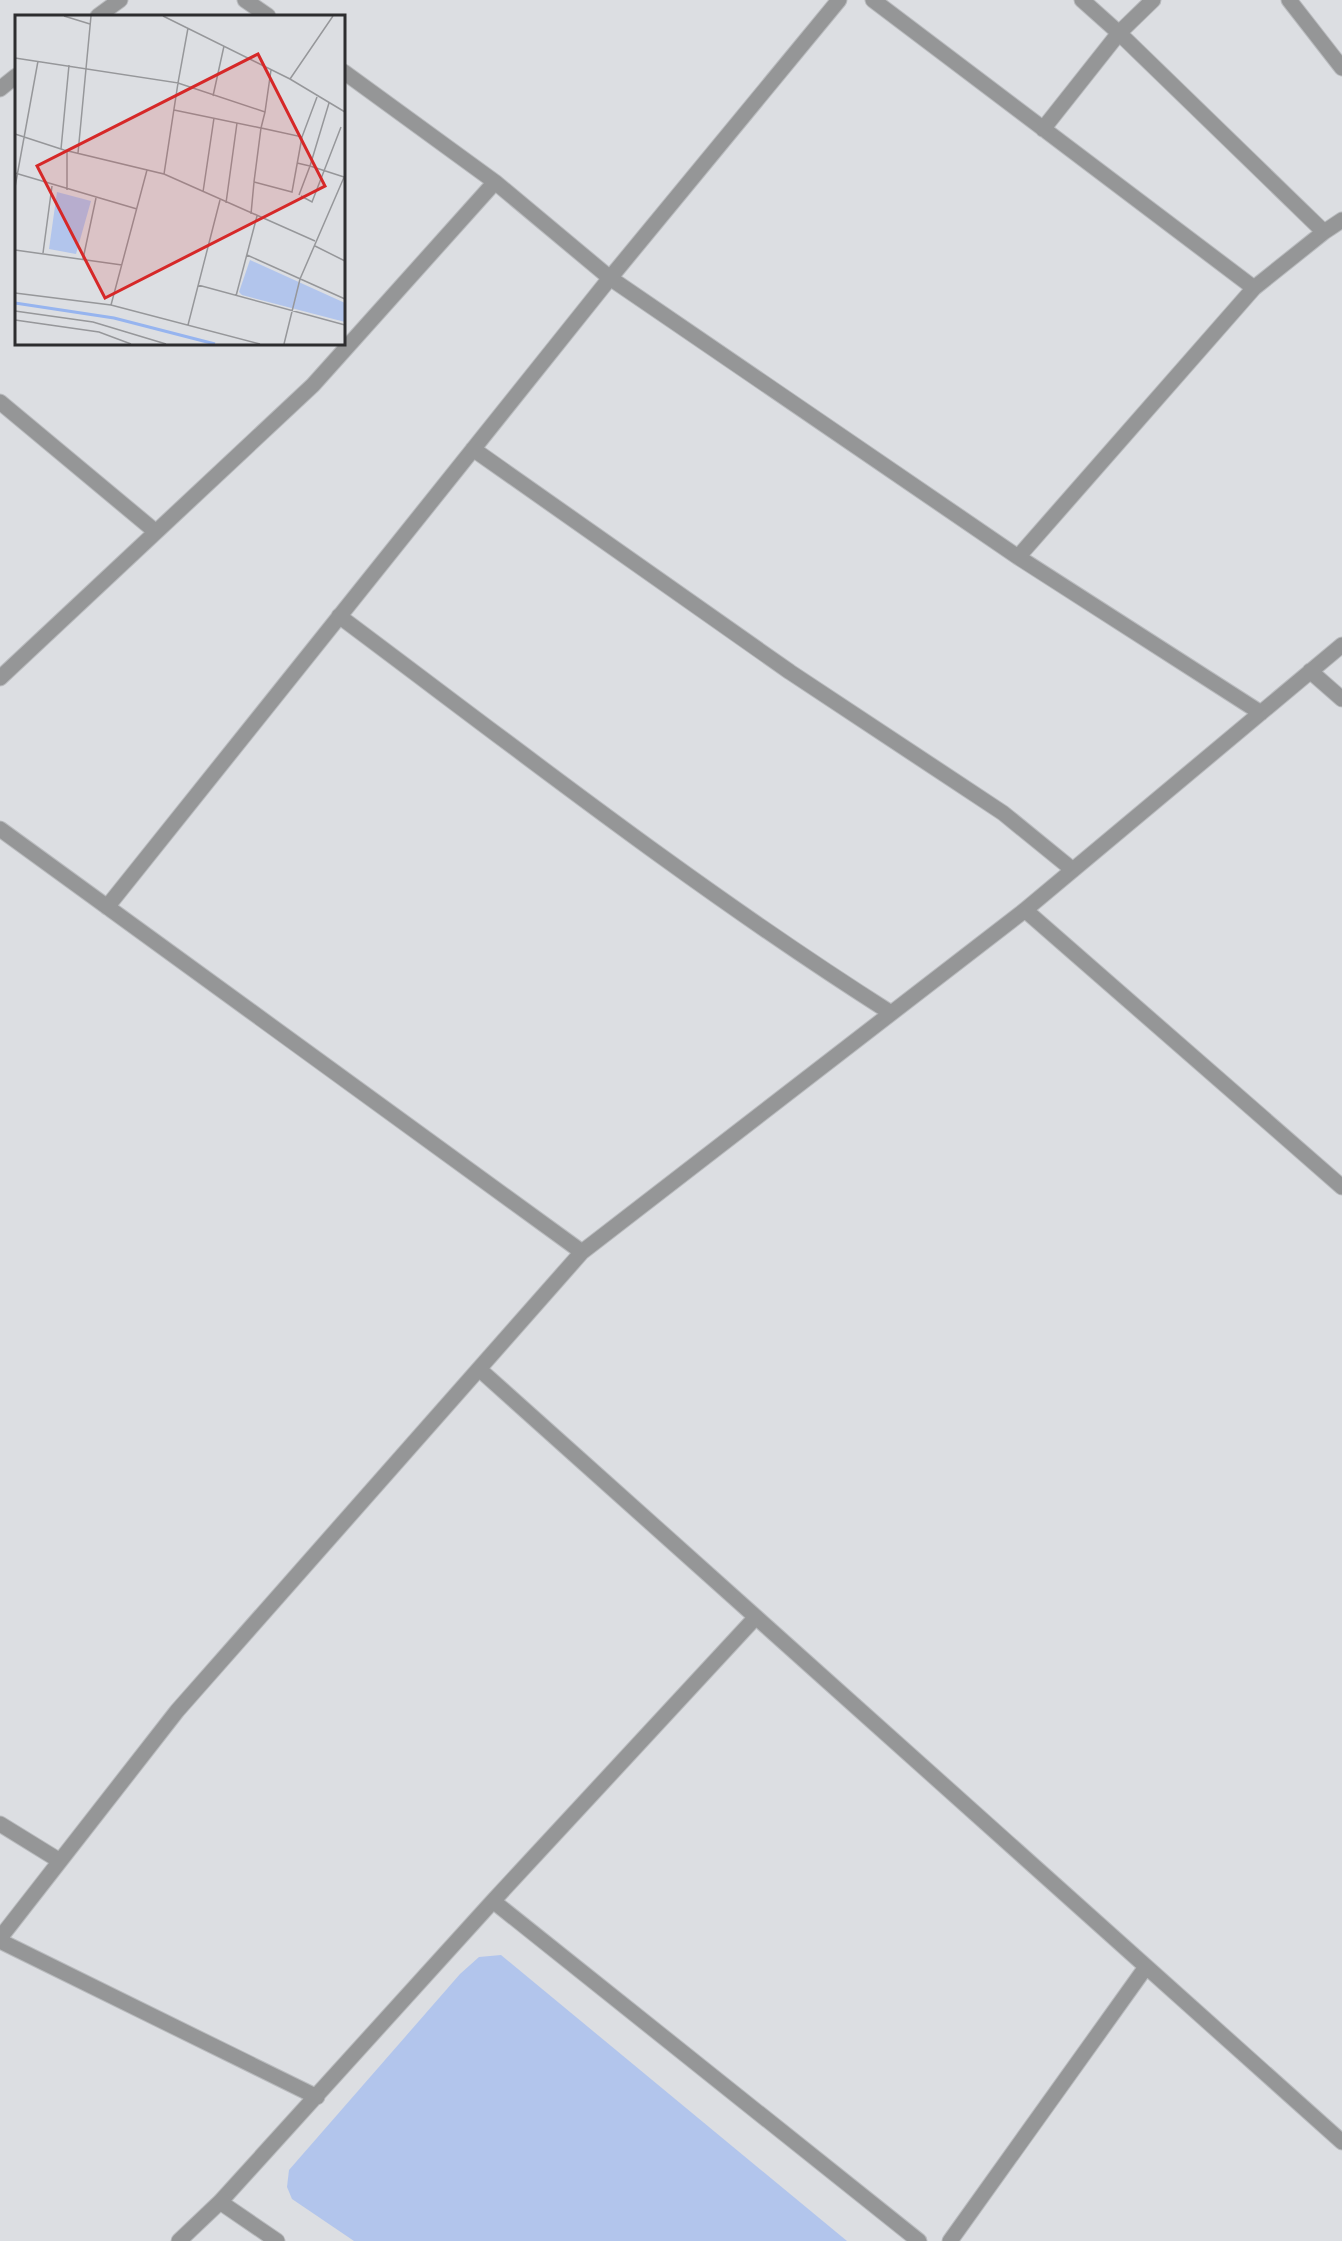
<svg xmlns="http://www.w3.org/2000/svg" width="1342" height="2241" font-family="Overpass,sans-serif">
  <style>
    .green { fill: #b2c5ec }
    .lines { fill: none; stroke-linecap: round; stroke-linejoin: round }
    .minor-casing { stroke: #b9bbbe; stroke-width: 17 }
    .minor { stroke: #959697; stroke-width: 15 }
    .inset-river { fill: none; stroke: #96b4ef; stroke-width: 3 }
    .inset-road { fill: none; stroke: #96979a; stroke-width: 1.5 }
    .view { fill: #d62828; fill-opacity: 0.15; stroke: #d62828; stroke-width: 3 }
    .inset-edge { fill: none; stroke: #2d2d2f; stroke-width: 3 }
  </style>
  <rect width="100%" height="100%" fill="#dcdee2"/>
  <path class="green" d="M501 1955 847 2241H354L292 2199 287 2187 289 2170 460 1974 479 1957Z"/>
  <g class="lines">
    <defs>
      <path id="minor" d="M245 0 268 16
        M839 0 610 278 1018 557 1254 288 873 0
        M1082 0 1119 33 1153 0
        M1289 0 1342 68
        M98 16 120 0
        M0 89 16 76
        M1043 129 1119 33 1324 232 1254 288
        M1324 232 1342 220
        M0 402 156 532
        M473 449 790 672 1003 813 1073 870
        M1018 557 1261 713
        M339 616C521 752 700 892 891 1013
        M1310 671 1342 699
        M0 678 313 385 495 182 344 72
        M0 829 582 1252 177 1711 0 1938
        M107 907 610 278 495 182
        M1025 910 1342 1187
        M582 1252 1025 910 1342 645
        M479 1369 1342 2142
        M0 1824 60 1861
        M493 1901 919 2241
        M0 1941 317 2097
        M220 2202 277 2241
        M179 2241 220 2202 493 1901 756 1617
        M950 2241 1146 1967"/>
    </defs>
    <use href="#minor" class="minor-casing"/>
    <use href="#minor" class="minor"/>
  </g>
  <g transform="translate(15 15)">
    <rect width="330" height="330" fill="#dcdee2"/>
    <path d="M42 177 76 186 61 239 34 234ZM235 245 330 288V307L227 280 224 277Z" fill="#b2c5ec"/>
    <path class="inset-river" d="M0 288 99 303 200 329"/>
    <path class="inset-road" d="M49 1 75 9M148 1 275 64 330 97M0 43 163 68 173 13M275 64 318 1M198 81 209 31M314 88 295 151 329 162M159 95 246 113 250 97M0 119 49 135 149 159 163 68 250 97 256 55M287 122 277 177 239 167 246 113 287 122 302 82M46 134 54 50M52 136V175M63 138 76 1M282 148 295 151 284 180M0 158 122 194M149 159 300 226M0 172 23 46M188 177 199 103M286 181 297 187 326 112M211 188 222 108M236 199 239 167M300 231 330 246M0 235 107 250M28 238 37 171M232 240 330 284M68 244 81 183M183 270 330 310M0 278 96 290 245 329M221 281 242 201M96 290 132 155M0 296 78 307 151 329M0 305 84 317 116 329M173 310 205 185M269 329 285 264 330 160"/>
    <path class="view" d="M243 39 310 171 90 283 22 151Z"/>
    <rect width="330" height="330" class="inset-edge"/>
  </g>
</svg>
